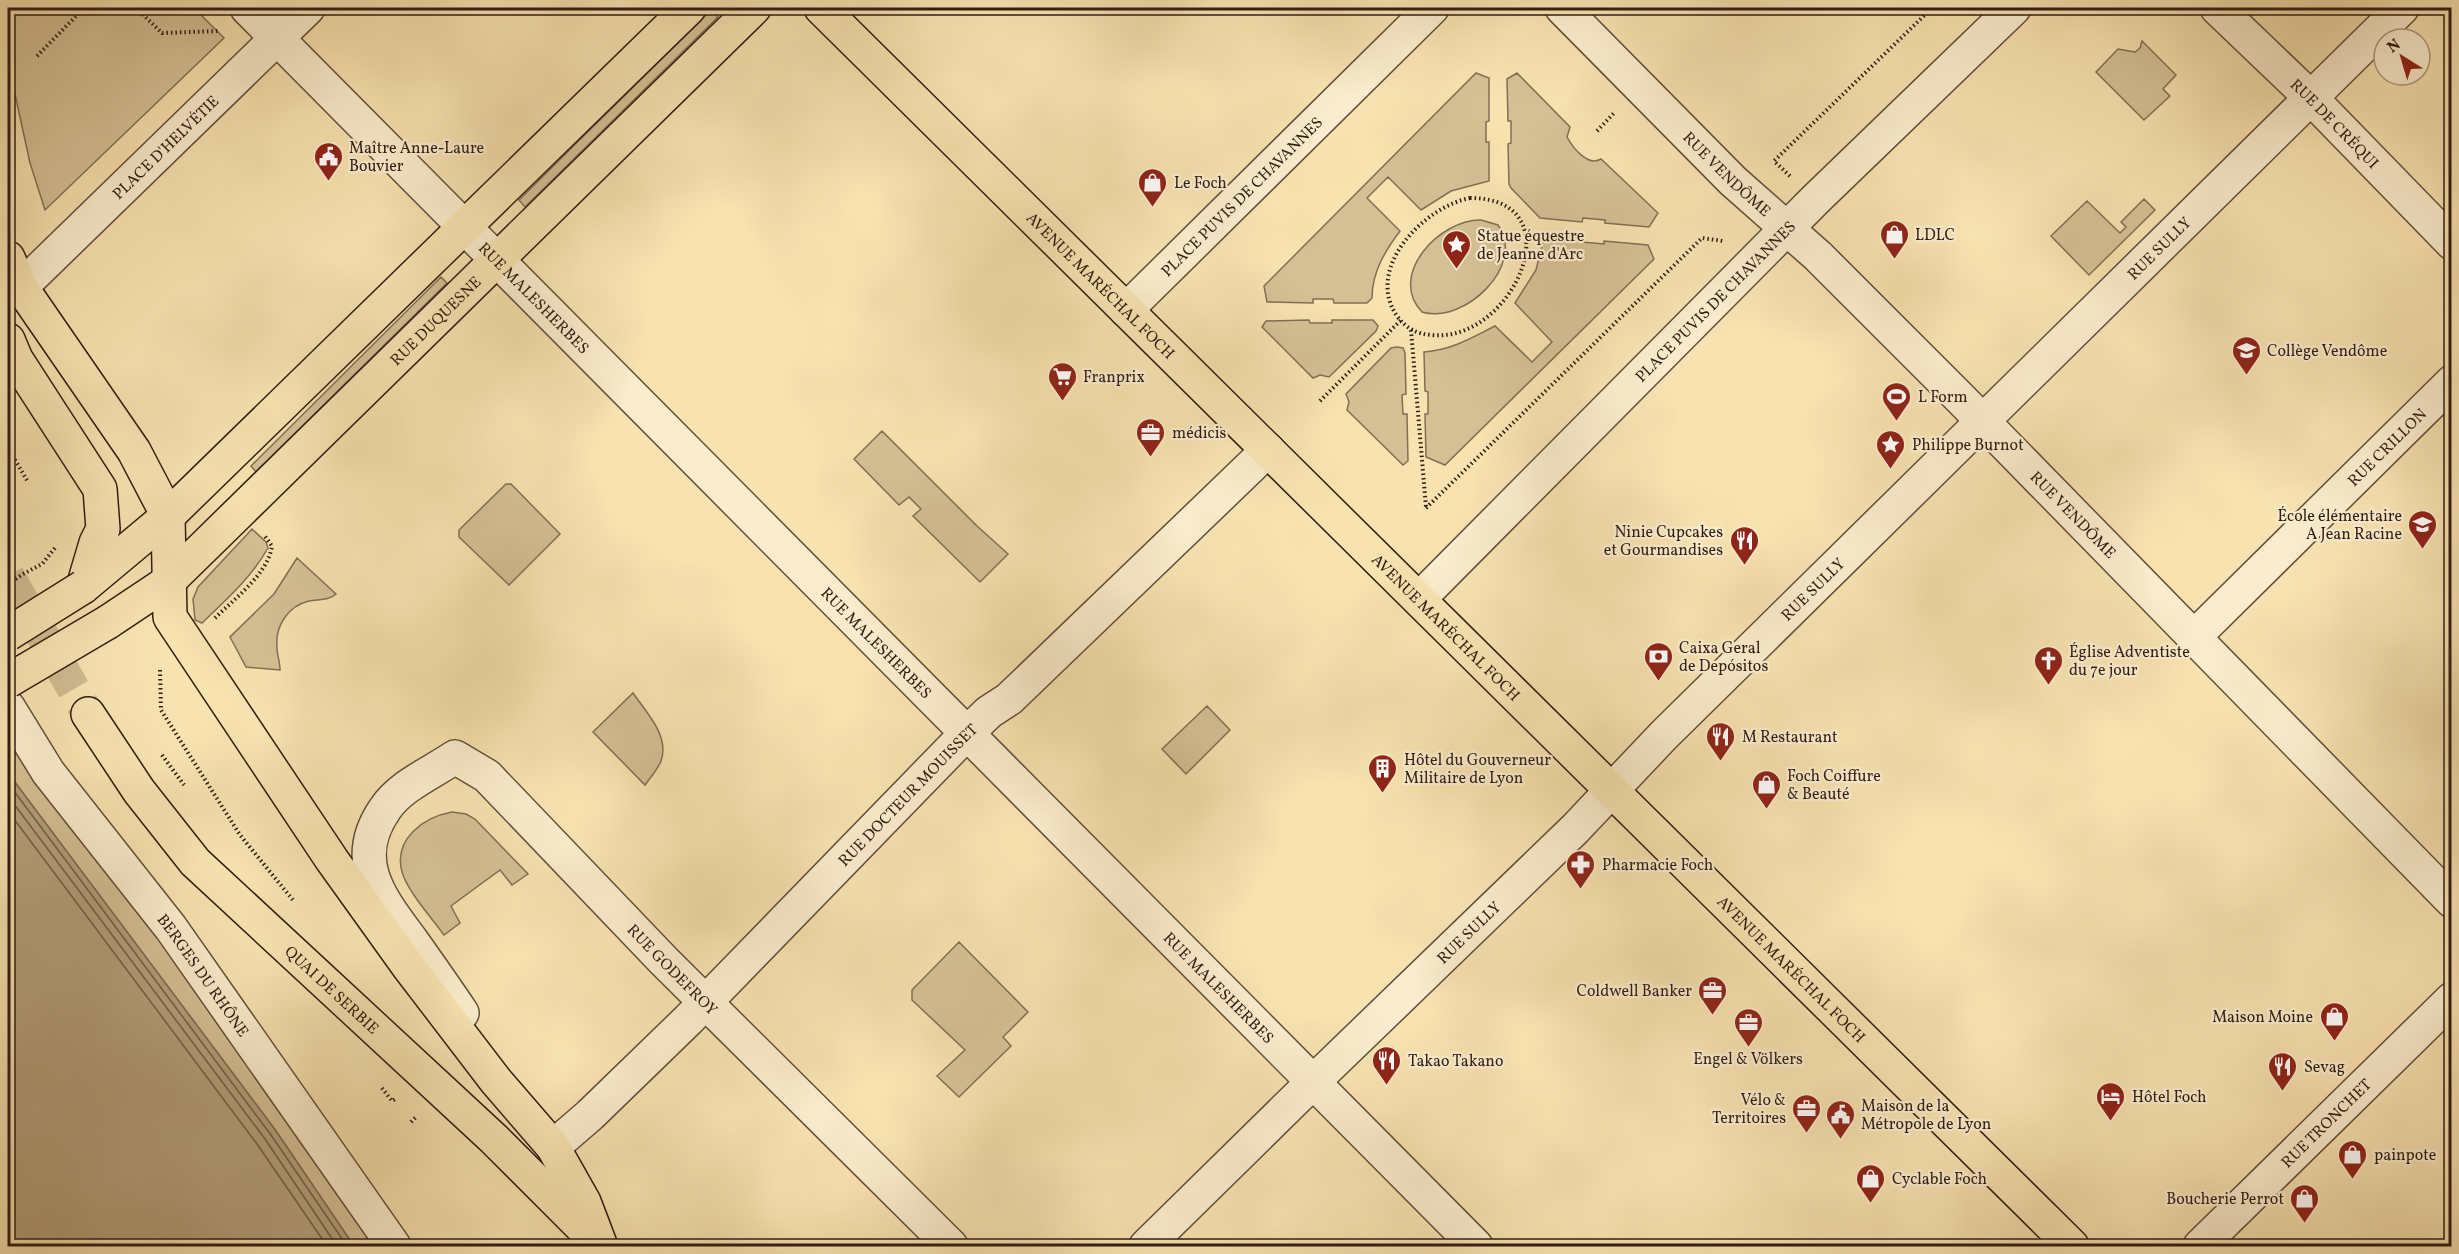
<svg xmlns="http://www.w3.org/2000/svg" width="2459" height="1254" font-family="Vollkorn,serif">
  <style>
    .green { fill: #d5c095; stroke: #836e54; stroke-width: 1.5 }
    .water { fill: #b49f7b; stroke: #806b51; stroke-width: 1.5 }
    .lines { fill: none; stroke-linecap: round; stroke-linejoin: round }
    .shore { stroke: #725e47; stroke-width: 1.5 }
    .major-tunnel { stroke: #cfba91; stroke-width: 33; stroke-dasharray: 33 16; stroke-linecap: butt }
    .minor-casing { stroke: #624e3a; stroke-width: 36 }
    .major-casing { stroke: #311c13; stroke-width: 36 }
    .path { stroke: #311c13; stroke-width: 4; stroke-dasharray: 1.5 3; stroke-linecap: butt }
    .minor { stroke: #faeccc; stroke-width: 33 }
    .major { stroke: #f7e2b0; stroke-width: 33 }
    .major-bridge-casing { stroke: #311c13; stroke-width: 36; stroke-linecap: butt }
    .path-bridge { stroke: #311c13; stroke-width: 4; stroke-dasharray: 1.5 3; stroke-linecap: butt }
    .major-bridge { stroke: #f7e2b0; stroke-width: 33 }
    .labels { text-anchor: middle; stroke-width: 4.5; stroke-linejoin: round; paint-order: stroke }
    .street-label { font-size: 16px; fill: #311c13; stroke: #faeccc }
    .poi-label { font-size: 16px; fill: #311c13; stroke: #faeccc; text-anchor: start }
  </style>
  <rect width="100%" height="100%" fill="#f7e2b0"/>
  <filter id="stains"><feTurbulence type="fractalNoise" baseFrequency=".00333" numOctaves="4"/><feColorMatrix values="0 0 0 0 .2 0 0 0 0 .09 0 0 0 0 .02 0 0 0 .5 -.17"/></filter>
  <radialGradient id="worn" r=".72"><stop offset=".6" stop-color="#630" stop-opacity="0"/><stop offset="1" stop-color="#630" stop-opacity=".3"/></radialGradient>
  <path class="green" d="M8 8H194L224 38 45 210 30 163 8 62Z
    M711 10 718 17 525 207 519 200Z
    M2142 41 2176 75 2163 89 2170 96 2144 120 2096 72 2118 49 2135 52 2140 48Z
    M1476 73 1489 78V121L1486 122V142H1489V181L1451 191 1421 210 1388 177 1367 198 1400 231C1385 251 1372 272 1372 298L1367 303H1334L1333 299H1313V303L1267 302 1264 286Z
    M1517 73 1570 127 1567 137C1573 148 1588 167 1601 159L1658 213 1649 227 1605 223V220L1583 218 1582 222 1540 218 1511 188 1509 184 1508 144 1511 143V121H1508L1507 79Z
    M2144 199 2155 210 2089 275 2051 236 2087 201 2120 233 2126 227 2121 222Z
    M1481 220 1498 225C1527 265 1464 325 1422 312 1387 275 1440 219 1481 220Z
    M1548 238 1581 239 1582 242 1604 244V241L1648 245 1654 259 1445 465 1426 457 1425 414H1428V392L1425 391 1424 352C1452 350 1471 338 1495 326L1532 362 1552 342 1515 303 1536 270 1543 241Z
    M441 277 447 283 256 472 251 466Z
    M1309 320 1310 323H1332V320H1373L1378 326 1376 331 1329 377 1320 375 1313 378 1262 327 1266 321Z
    M1397 347 1403 348 1405 353 1406 394 1402 395 1403 414H1407L1408 461 1403 465 1347 410 1349 402 1346 394 1391 348Z
    M882 431 977 526 1008 554 980 582 913 516 921 509 909 497 899 505 854 459Z
    M506 484H511L560 534 509 585 459 537V530Z
    M252 529 266 542 268 548C251 578 227 599 202 623L195 620 193 599 198 587Z
    M297 558 336 594C329 601 318 599 309 601 288 606 275 626 277 647 277 655 280 662 280 670L246 667 230 637 274 594Z
    M633 693C646 712 670 736 661 761 658 769 650 778 645 785L593 732Z
    M1207 706 1230 730 1186 774 1162 749Z
    M22 748 381 1246H354L276 1131 8 773V756Z
    M452 812 466 814 475 819 528 874 512 885 500 870 451 906 460 923 444 935C431 917 408 892 402 872 393 839 424 817 452 812Z
    M959 942 1028 1012 1003 1037 1011 1046 959 1097 937 1076 965 1050 912 1000V990Z"/>
  <path class="water" d="M8 773 276 1131 354 1246H8Z"/>
  <g class="lines">
    <path class="shore" d="M8 783 271 1135 347 1246
      M8 796 265 1139 337 1246
      M8 811 257 1144 327 1246"/>
    <path class="major-tunnel" d="M8 576 88 714"/>
    <defs>
      <g id="minor">
        <path id="s1" d="M247 8 1476 1246"/>
        <path id="s2" d="M1562 8 1733 181 1818 256 1960 398 2452 901"/>
        <path id="s3" d="M2217 8 2310 97 2452 243"/>
        <path id="s4" d="M21 287 308 8"/>
        <path id="s5" d="M1126 310 1432 8"/>
        <path id="s6" d="M1419 599 1816 199 2014 8"/>
        <path id="s7" d="M2193 638 2452 382"/>
        <path id="s8" d="M8 707 48 772 171 928 394 1246"/>
        <path id="s9" d="M462 1013C446 989 429 965 412 941 381 899 349 861 385 809 400 786 433 772 455 757L487 776 664 961 951 1246"/>
        <path id="s10" d="M553 1147 590 1115 688 1020 967 733 989 712 1009 699 1268 450"/>
        <path id="s11" d="M1146 1246 1313 1082 1575 829 1663 736 2402 8"/>
        <path id="s12" d="M2200 1246 2452 999"/>
      </g>
      <g id="major">
        <path id="s13" d="M821 8 2072 1246"/>
        <path d="M8 258 21 287 134 451 168 516 170 617 332 860 408 966 496 1081 553 1147 584 1202 600 1244"/>
        <path d="M8 340 16 359 100 489 103 529 96 543 83 587"/>
        <path d="M83 587 168 516 689 8"/>
        <path id="s14" d="M108 622 168 582 754 8"/>
        <path id="s15" d="M88 714 139 791 195 862 494 1139 589 1234"/>
      </g>
    </defs>
    <use href="#minor" class="minor-casing"/>
    <use href="#major" class="major-casing"/>
    <path class="path" d="M136 8 162 33 219 31
      M37 56 84 8
      M1597 131 1615 112
      M1790 176 1774 161 1932 8
      M1470 198C1577 198 1513 343 1432 335 1416 334 1406 328 1397 316 1364 268 1424 207 1470 198Z
      M1411 330 1426 507
      M1320 401 1401 320
      M8 448 28 482
      M8 503 11 510
      M1426 508 1702 238 1723 241
      M23 574 42 564 55 548
      M215 618C234 599 268 574 272 546L264 535
      M160 670 161 710 240 835 293 900
      M162 755 184 785
      M382 1088 392 1101 397 1098
      M411 1122 417 1116"/>
    <use href="#minor" class="minor"/>
    <use href="#major" class="major"/>
    <defs>
      <path id="major-bridge" d="M8 634 83 587
        M8 681 108 622"/>
    </defs>
    <use href="#major-bridge" class="major-bridge-casing"/>
    <path class="path-bridge" d="M8 584 23 574"/>
    <use href="#major-bridge" class="major-bridge"/>
  </g>
  <defs>
    <symbol id="civic-pin" viewBox="-11 -11 22 30"><path d="M0 17L-7.5 6A9.5 9.5 0 1 1 7.5 6Z" fill="#8f2418" stroke="#faeccc"/><path d="M-.6-6.5H3V-4.5H.6V-3L4-1V1h2V6H-6V1h2V-1L-.6-3ZM-1.2 2.5V6h2.4V2.5Z" fill="#fff"/></symbol>
    <symbol id="shop-pin" viewBox="-11 -11 22 30"><path d="M0 17L-7.5 6A9.5 9.5 0 1 1 7.5 6Z" fill="#8f2418" stroke="#faeccc"/><path d="M-5-2.5h2.3a2.7 3.5 0 0 1 5.4 0H5L5.5 6h-11ZM-1.5-2.5h3a1.5 2.3 0 0 0-3 0Z" fill="#fff"/></symbol>
    <symbol id="sight-pin" viewBox="-11 -11 22 30"><path d="M0 17L-7.5 6A9.5 9.5 0 1 1 7.5 6Z" fill="#8f2418" stroke="#faeccc"/><path d="M0-6L1.8-2.2L6-1.7L2.9 1.2L3.7 5.4L0 3.3L-3.7 5.4L-2.9 1.2L-6-1.7L-1.8-2.2Z" fill="#fff"/></symbol>
    <symbol id="school-pin" viewBox="-11 -11 22 30"><path d="M0 17L-7.5 6A9.5 9.5 0 1 1 7.5 6Z" fill="#8f2418" stroke="#faeccc"/><path d="M0-5L7-2L0 1L-7-2ZM-4 1L0 2.5L4 1V4Q0 6-4 4Z" fill="#fff"/></symbol>
    <symbol id="supermarket-pin" viewBox="-11 -11 22 30"><path d="M0 17L-7.5 6A9.5 9.5 0 1 1 7.5 6Z" fill="#8f2418" stroke="#faeccc"/><path d="M-6-5.5h2.5l.6 2H6L4.5 2H-2.5L-4.4-4H-6ZM-1.5 3.2a1.3 1.3 0 1 0 .1 0ZM3 3.2a1.3 1.3 0 1 0 .1 0Z" fill="#fff"/></symbol>
    <symbol id="stadium-pin" viewBox="-11 -11 22 30"><path d="M0 17L-7.5 6A9.5 9.5 0 1 1 7.5 6Z" fill="#8f2418" stroke="#faeccc"/><path d="M0-5a6.5 5 0 1 0 0 10a6.5 5 0 1 0 0-10ZM-3.5-1.8h7v3.6h-7Z" fill="#fff"/></symbol>
    <symbol id="office-pin" viewBox="-11 -11 22 30"><path d="M0 17L-7.5 6A9.5 9.5 0 1 1 7.5 6Z" fill="#8f2418" stroke="#faeccc"/><path d="M-6-3h4V-5.5h4V-3h4V5H-6ZM-1-4.5V-3h2v-1.5ZM-6 0V1H6V0Z" fill="#fff"/></symbol>
    <symbol id="restaurant-pin" viewBox="-11 -11 22 30"><path d="M0 17L-7.5 6A9.5 9.5 0 1 1 7.5 6Z" fill="#8f2418" stroke="#faeccc"/><path d="M-5-6h1v4h1v-4h1v4h1v-4h1v5L-1.5 .5V6h-2V.5L-5-1ZM5-6V6H3V1.5H1.5Q1.5-4 5-6Z" fill="#fff"/></symbol>
    <symbol id="bank-pin" viewBox="-11 -11 22 30"><path d="M0 17L-7.5 6A9.5 9.5 0 1 1 7.5 6Z" fill="#8f2418" stroke="#faeccc"/><path d="M-6-4H6V4H-6ZM0-2.3a2.3 2.3 0 1 0 0 4.6a2.3 2.3 0 1 0 0-4.6Z" fill="#fff"/></symbol>
    <symbol id="church-pin" viewBox="-11 -11 22 30"><path d="M0 17L-7.5 6A9.5 9.5 0 1 1 7.5 6Z" fill="#8f2418" stroke="#faeccc"/><path d="M-1.2-6h2.4v3.5h3.3v2.4h-3.3V6h-2.4V-.1h-3.3v-2.4h3.3Z" fill="#fff"/></symbol>
    <symbol id="building-pin" viewBox="-11 -11 22 30"><path d="M0 17L-7.5 6A9.5 9.5 0 1 1 7.5 6Z" fill="#8f2418" stroke="#faeccc"/><path d="M-4-6H4V6H1V3H-1V6H-4ZM-2.5-4.3h1.7v1.8h-1.7ZM.8-4.3h1.7v1.8H.8ZM-2.5-1h1.7V.8h-1.7ZM.8-1h1.7V.8H.8Z" fill="#fff"/></symbol>
    <symbol id="pharmacy-pin" viewBox="-11 -11 22 30"><path d="M0 17L-7.5 6A9.5 9.5 0 1 1 7.5 6Z" fill="#8f2418" stroke="#faeccc"/><path d="M-2-6h4v4h4v4h-4v4h-4v-4h-4v-4h4Z" fill="#fff"/></symbol>
    <symbol id="hotel-pin" viewBox="-11 -11 22 30"><path d="M0 17L-7.5 6A9.5 9.5 0 1 1 7.5 6Z" fill="#8f2418" stroke="#faeccc"/><path d="M-6-4.5h1.5V1H6V5H4.5V3h-9V5H-6ZM-4 0a1.8 1.8 0 1 1 3.6 0ZM.5 0V-2.5h3Q6-2.5 6 0Z" fill="#fff"/></symbol>
  </defs>
  <g fill-rule="evenodd">
    <use href="#civic-pin" x="312" y="140" width="33" height="45"/>
    <use href="#shop-pin" x="1136" y="166" width="33" height="45"/>
    <use href="#shop-pin" x="1878" y="218" width="33" height="45"/>
    <use href="#sight-pin" x="1440" y="228" width="33" height="45"/>
    <use href="#school-pin" x="2230" y="334" width="33" height="45"/>
    <use href="#supermarket-pin" x="1046" y="360" width="33" height="45"/>
    <use href="#stadium-pin" x="1880" y="380" width="33" height="45"/>
    <use href="#office-pin" x="1134" y="416" width="33" height="45"/>
    <use href="#sight-pin" x="1874" y="428" width="33" height="45"/>
    <use href="#school-pin" x="2406" y="508" width="33" height="45"/>
    <use href="#restaurant-pin" x="1728" y="524" width="33" height="45"/>
    <use href="#bank-pin" x="1642" y="640" width="33" height="45"/>
    <use href="#church-pin" x="2032" y="644" width="33" height="45"/>
    <use href="#restaurant-pin" x="1704" y="720" width="33" height="45"/>
    <use href="#building-pin" x="1366" y="752" width="33" height="45"/>
    <use href="#shop-pin" x="1750" y="768" width="33" height="45"/>
    <use href="#pharmacy-pin" x="1564" y="848" width="33" height="45"/>
    <use href="#office-pin" x="1696" y="974" width="33" height="45"/>
    <use href="#shop-pin" x="2318" y="1000" width="33" height="45"/>
    <use href="#office-pin" x="1732" y="1006" width="33" height="45"/>
    <use href="#restaurant-pin" x="1370" y="1044" width="33" height="45"/>
    <use href="#restaurant-pin" x="2266" y="1050" width="33" height="45"/>
    <use href="#hotel-pin" x="2094" y="1080" width="33" height="45"/>
    <use href="#office-pin" x="1790" y="1092" width="33" height="45"/>
    <use href="#civic-pin" x="1824" y="1098" width="33" height="45"/>
    <use href="#shop-pin" x="2336" y="1138" width="33" height="45"/>
    <use href="#shop-pin" x="1854" y="1162" width="33" height="45"/>
    <use href="#shop-pin" x="2288" y="1182" width="33" height="45"/>
  </g>
  <g class="labels">
    <g class="street-label">
      <text dy="6" stroke="none"><textPath href="#s3" startOffset="165">RUE DE CRÉQUI</textPath></text>
      <text dy="6" stroke="none"><textPath href="#s4" startOffset="201">PLACE D'HELVÉTIE</textPath></text>
      <text dy="6" stroke="none"><textPath href="#s2" startOffset="234">RUE VENDÔME</textPath></text>
      <text dy="6" stroke="none"><textPath href="#s5" startOffset="162">PLACE PUVIS DE CHAVANNES</textPath></text>
      <text dy="6" stroke="none"><textPath href="#s11" startOffset="1422">RUE SULLY</textPath></text>
      <text dy="6" stroke="none"><textPath href="#s13" startOffset="394">AVENUE MARÉCHAL FOCH</textPath></text>
      <text dy="6" stroke="none"><textPath href="#s1" startOffset="408">RUE MALESHERBES</textPath></text>
      <text dy="6" stroke="none"><textPath href="#s6" startOffset="420">PLACE PUVIS DE CHAVANNES</textPath></text>
      <text dy="6" stroke="none"><textPath href="#s14" startOffset="446">RUE DUQUESNE</textPath></text>
      <text dy="6" stroke="none"><textPath href="#s7" startOffset="272">RUE CRILLON</textPath></text>
      <text dy="6" stroke="none"><textPath href="#s2" startOffset="720">RUE VENDÔME</textPath></text>
      <text dy="6" stroke="none"><textPath href="#s11" startOffset="936">RUE SULLY</textPath></text>
      <text dy="6" stroke="none"><textPath href="#s13" startOffset="880">AVENUE MARÉCHAL FOCH</textPath></text>
      <text dy="6" stroke="none"><textPath href="#s1" startOffset="894">RUE MALESHERBES</textPath></text>
      <text dy="6" stroke="none"><textPath href="#s10" startOffset="500">RUE DOCTEUR MOUISSET</textPath></text>
      <text dy="6" stroke="none"><textPath href="#s11" startOffset="450">RUE SULLY</textPath></text>
      <text dy="6" stroke="none"><textPath href="#s9" startOffset="628">RUE GODEFROY</textPath></text>
      <text dy="6" stroke="none"><textPath href="#s13" startOffset="1366">AVENUE MARÉCHAL FOCH</textPath></text>
      <text dy="6" stroke="none"><textPath href="#s8" startOffset="332">BERGES DU RHÔNE</textPath></text>
      <text dy="6" stroke="none"><textPath href="#s1" startOffset="1380">RUE MALESHERBES</textPath></text>
      <text dy="6" stroke="none"><textPath href="#s15" startOffset="370">QUAI DE SERBIE</textPath></text>
      <text dy="6" stroke="none"><textPath href="#s12" startOffset="176">RUE TRONCHET</textPath></text>
    </g>
    <g class="poi-label">
      <text x="349" y="153">Maître Anne-Laure<tspan x="349" dy="18">Bouvier</tspan></text>
      <text x="1174" y="188">Le Foch</text>
      <text x="1915" y="240">LDLC</text>
      <text x="1477" y="241">Statue équestre<tspan x="1477" dy="18">de Jeanne d'Arc</tspan></text>
      <text x="2267" y="356">Collège Vendôme</text>
      <text x="1083" y="382">Franprix</text>
      <text x="1918" y="402">L Form</text>
      <text x="1172" y="438">médicis</text>
      <text x="1912" y="450">Philippe Burnot</text>
      <text x="2402" y="521" text-anchor="end">École élémentaire<tspan x="2402" dy="18">A Jean Racine</tspan></text>
      <text x="1723" y="537" text-anchor="end">Ninie Cupcakes<tspan x="1723" dy="18">et Gourmandises</tspan></text>
      <text x="1679" y="653">Caixa Geral<tspan x="1679" dy="18">de Depósitos</tspan></text>
      <text x="2069" y="657">Église Adventiste<tspan x="2069" dy="18">du 7e jour</tspan></text>
      <text x="1742" y="742">M Restaurant</text>
      <text x="1404" y="765">Hôtel du Gouverneur<tspan x="1404" dy="18">Militaire de Lyon</tspan></text>
      <text x="1787" y="781">Foch Coiffure<tspan x="1787" dy="18">&amp; Beauté</tspan></text>
      <text x="1602" y="870">Pharmacie Foch</text>
      <text x="1692" y="996" text-anchor="end">Coldwell Banker</text>
      <text x="2313" y="1022" text-anchor="end">Maison Moine</text>
      <text x="1748" y="1064" text-anchor="middle">Engel &amp; Völkers</text>
      <text x="1408" y="1066">Takao Takano</text>
      <text x="2304" y="1072">Sevag</text>
      <text x="2132" y="1102">Hôtel Foch</text>
      <text x="1786" y="1105" text-anchor="end">Vélo &amp;<tspan x="1786" dy="18">Territoires</tspan></text>
      <text x="1861" y="1111">Maison de la<tspan x="1861" dy="18">Métropole de Lyon</tspan></text>
      <text x="2374" y="1160">painpote</text>
      <text x="1892" y="1184">Cyclable Foch</text>
      <text x="2284" y="1204" text-anchor="end">Boucherie Perrot</text>
    </g>
  </g>
  <rect width="2459" height="1254" fill="none" stroke="#f7e2b0" stroke-width="30"/>
  <rect x="9" y="9" width="2441" height="1236" fill="none" stroke="#311c13" stroke-width="3"/>
  <rect x="15" y="15" width="2429" height="1224" fill="none" stroke="#311c13" stroke-width="1.5"/>
  <g transform="translate(2402 57) rotate(323)"><circle r="28" fill="#faeccc" stroke="#aa9982" stroke-width="1.5"/>
  <path d="M0-4.5L10 22L0 15L-10 22Z" fill="#8f2418"/>
  <text y="-9" font-size="16" font-weight="bold" text-anchor="middle" fill="#311c13">N</text>
  </g>
  <rect width="100%" height="100%" filter="url(#stains)"/>
  <rect width="100%" height="100%" fill="url(#worn)"/>
</svg>
